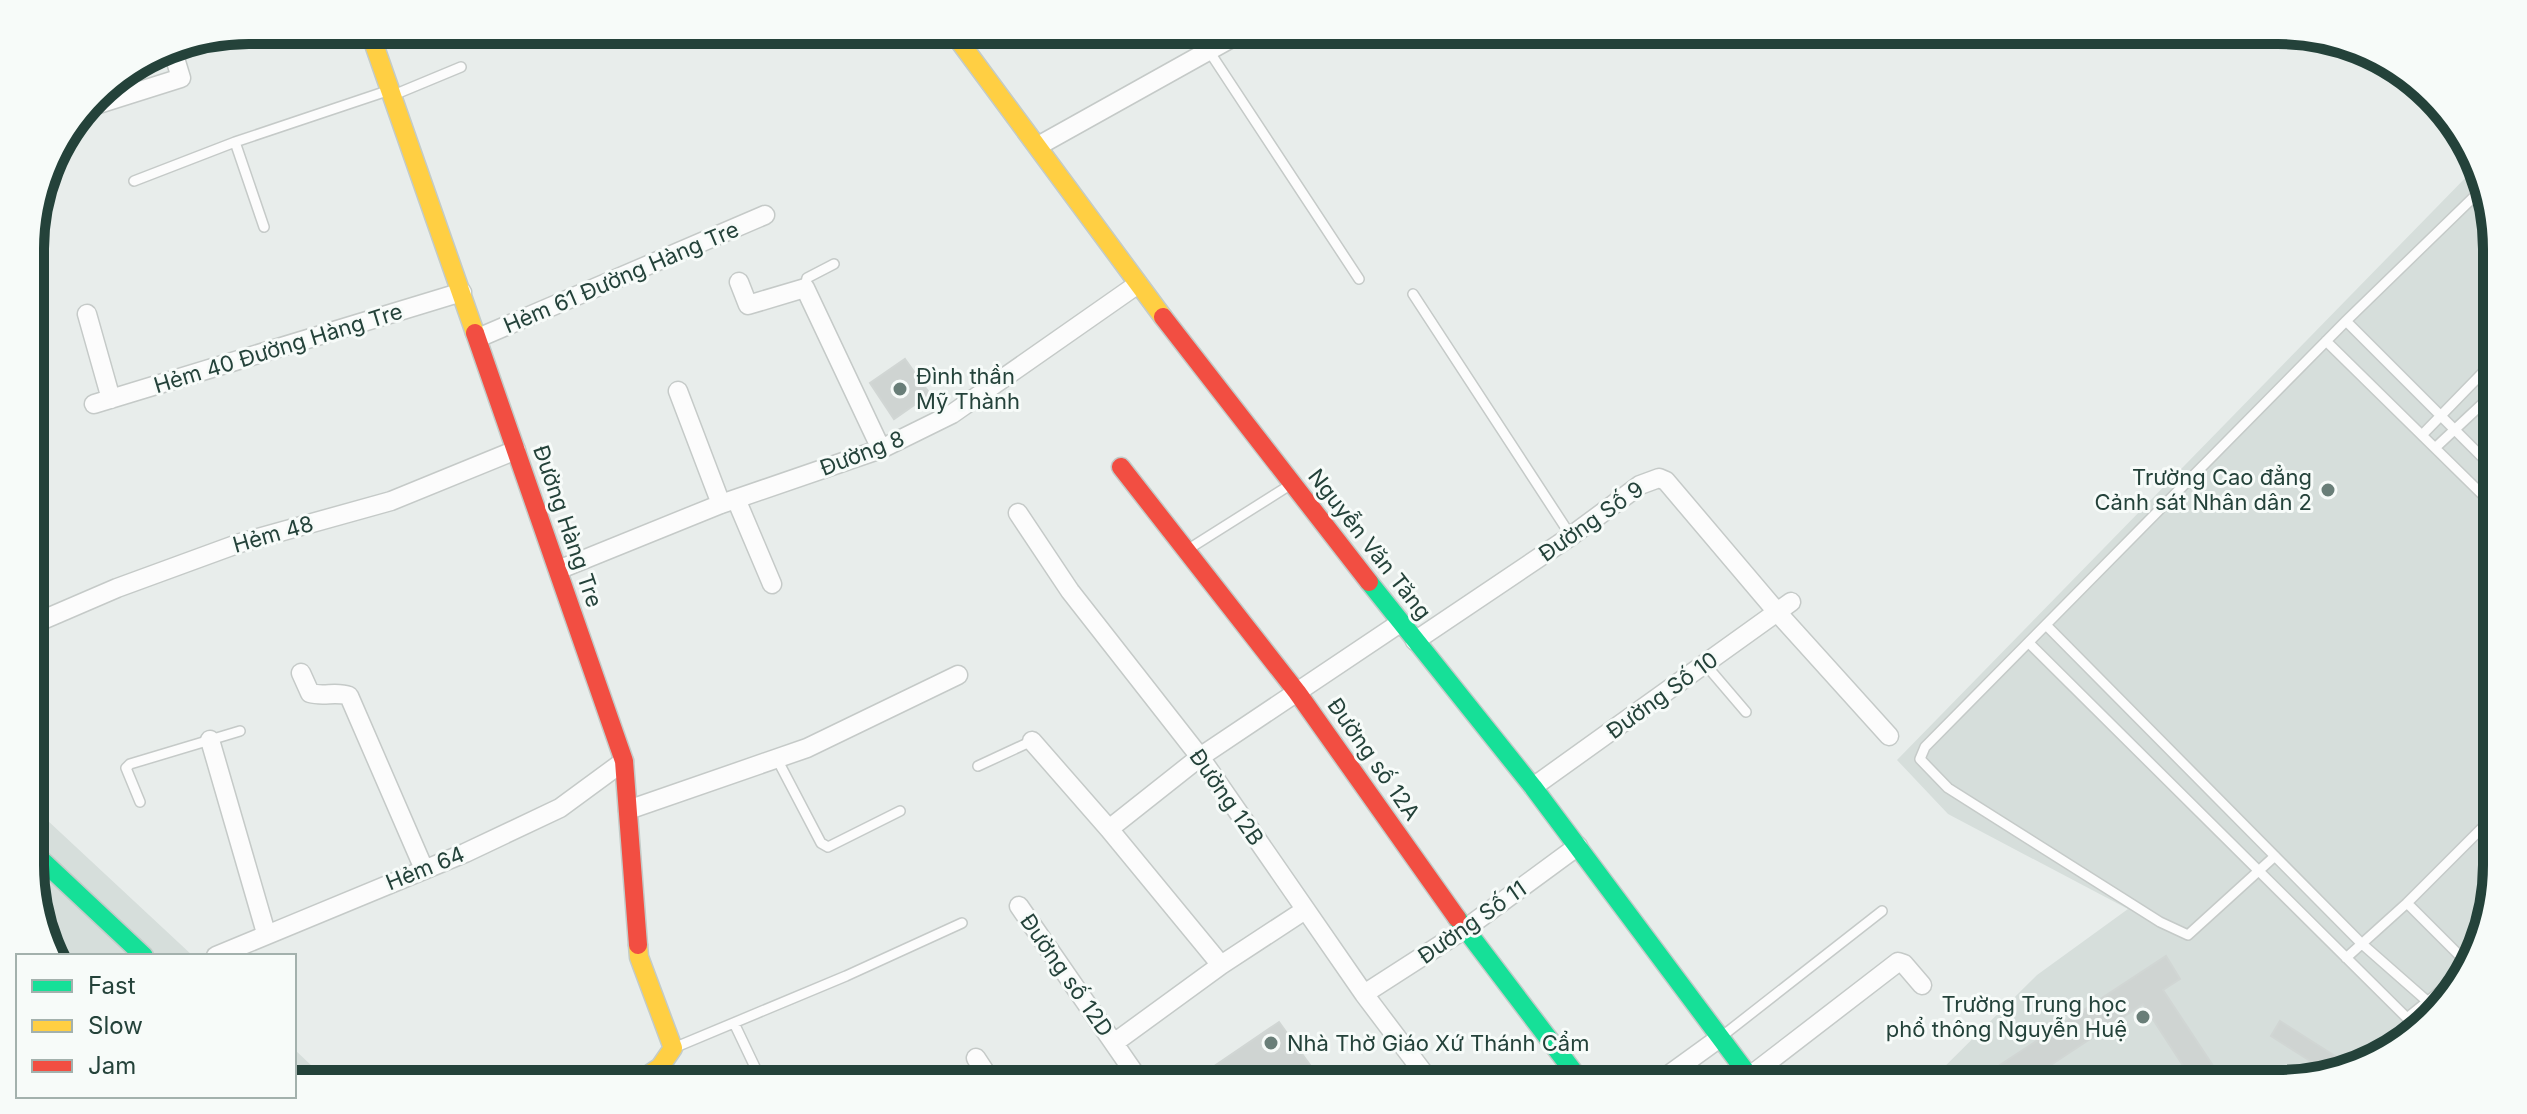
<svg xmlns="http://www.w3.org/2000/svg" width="2527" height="1114" font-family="Inter,sans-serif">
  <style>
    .built { fill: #d6dedb }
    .building { fill: #cfd4d2; stroke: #d1d6d4; stroke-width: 2 }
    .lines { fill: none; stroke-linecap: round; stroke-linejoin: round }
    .lane-casing { stroke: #c5cac8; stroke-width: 12 }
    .street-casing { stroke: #c5cac8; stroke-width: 21 }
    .fast-casing { stroke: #c3cbc8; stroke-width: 21 }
    .slow-casing { stroke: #c3cbc8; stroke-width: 21 }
    .jam-casing { stroke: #c3cbc8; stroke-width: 21 }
    .lane { stroke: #fcfcfc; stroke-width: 9 }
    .street { stroke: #fcfcfc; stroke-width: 18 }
    .fast { stroke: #16e098; stroke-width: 18 }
    .slow { stroke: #ffcf43; stroke-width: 18 }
    .jam { stroke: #f24e42; stroke-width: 18 }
    .poi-dot { fill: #697e78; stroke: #f7fbf9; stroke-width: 3 }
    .labels { text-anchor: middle; stroke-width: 6; stroke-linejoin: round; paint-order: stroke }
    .street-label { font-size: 22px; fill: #24423a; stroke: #f7fbf9 }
    .poi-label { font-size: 22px; fill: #24423a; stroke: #f7fbf9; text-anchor: start }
    .rim { fill: none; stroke: #24423a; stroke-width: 10 }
  </style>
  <rect width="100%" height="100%" fill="#e8edeb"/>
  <path class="built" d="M2474 169 2495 220 2497 865 2480 948 2411 1039 2292 1084H1927L2037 975 2128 909 1948 814 1897 760Z
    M32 806 193 956H58L32 894Z
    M294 1049 331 1084H294Z"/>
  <path class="building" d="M905 359 930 394 894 419 870 383Z
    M2166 956 2180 979 2163 990 2225 1084H2195L2143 1004 2022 1084H1971Z
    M2280 1021 2346 1063 2326 1071 2271 1036Z
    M1279 1022 1310 1065 1282 1084H1188Z"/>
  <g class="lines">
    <defs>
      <path id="lane" d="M1209 51 1359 279
        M396 94 461 67
        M134 181 235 142
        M264 227 235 142 387 91
        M805 288 807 278 834 264
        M1413 294 1571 536
        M2346 321 2496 471
        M2326 341 2496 508
        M2422 435 2495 360
        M2435 448 2496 391
        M1187 550 1290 485
        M2046 625 2361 943 2435 1008
        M2029 643 2407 1018 2420 1027
        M1705 664 1746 712
        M777 759 821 843 828 847 900 811
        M978 766 1032 741
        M140 802 126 768 130 764 240 731
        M2275 856 2188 935 2160 922 1948 788 1920 759 1925 747 2346 321 2482 189
        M2407 903 2468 964
        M2346 958 2407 903 2497 813
        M2407 1018 2458 977
        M734 1023 763 1084
        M1721 1037 1882 911
        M676 1047 846 976 962 923"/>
      <path id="street" d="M86 108 181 78 171 45
        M1038 146 1246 30
        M739 282 748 305 805 288 881 449
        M87 314 111 399
        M478 338 765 215
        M678 391 721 504
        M94 404 462 292
        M736 499 772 584
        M1018 513 1070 591 1200 757 1364 994 1432 1084
        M558 570 721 504 881 449 952 414 1138 284
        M31 625 117 588 240 543 391 501 516 450
        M1415 641 1571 536 1640 485 1659 478 1666 481 1777 612 1889 736
        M301 673 310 693C324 697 336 691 349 696L424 869
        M210 740 266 933
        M1032 741 1109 829 1221 965
        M1533 787 1791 602
        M628 810 807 748 958 675
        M1109 829 1200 757 1400 623
        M1019 906 1142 1084
        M216 956 465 853 560 808 624 761
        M1364 994 1465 929 1578 846
        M1114 1043 1221 965 1305 910
        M976 1058 993 1084
        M1750 1076 1898 962 1904 964 1922 985
        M1656 1084 1721 1037"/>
      <path id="fast" d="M1369 582 1533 787 1755 1084
        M32 851 144 956
        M1457 918 1583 1084"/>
      <path id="slow" d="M369 30 475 333
        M951 30 1163 317
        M635 1084 660 1067 673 1048 639 957 638 945"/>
      <path id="jam" d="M1163 317 1369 582
        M475 333 624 761 638 945
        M1121 467 1297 692 1457 918"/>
    </defs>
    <use href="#lane" class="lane-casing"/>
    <use href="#street" class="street-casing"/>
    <use href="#fast" class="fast-casing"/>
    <use href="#slow" class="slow-casing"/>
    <use href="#jam" class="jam-casing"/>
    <use href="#lane" class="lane"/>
    <use href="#street" class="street"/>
    <use href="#fast" class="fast"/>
    <use href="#slow" class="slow"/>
    <use href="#jam" class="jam"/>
  </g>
  <g class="poi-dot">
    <circle cx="900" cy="389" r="8"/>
    <circle cx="2328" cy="490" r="8"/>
    <circle cx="2143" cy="1017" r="8"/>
    <circle cx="1271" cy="1043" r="8"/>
  </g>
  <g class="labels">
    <g class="street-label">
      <text transform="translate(621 277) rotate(-23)" y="8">Hẻm 61 Đường Hàng Tre</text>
      <text transform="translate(278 348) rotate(-17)" y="8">Hẻm 40 Đường Hàng Tre</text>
      <text transform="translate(862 453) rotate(-21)" y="8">Đường 8</text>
      <text transform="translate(1591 521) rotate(-35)" y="8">Đường Số 9</text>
      <text transform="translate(568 526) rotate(71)" y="8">Đường Hàng Tre</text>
      <text transform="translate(273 534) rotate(-16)" y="8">Hẻm 48</text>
      <text transform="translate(1370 544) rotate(52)" y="8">Nguyễn Văn Tăng</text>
      <text transform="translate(1662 695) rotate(-36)" y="8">Đường Số 10</text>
      <text transform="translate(1374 759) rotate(55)" y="8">Đường số 12A</text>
      <text transform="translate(1227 797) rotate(55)" y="8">Đường 12B</text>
      <text transform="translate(425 868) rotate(-22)" y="8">Hẻm 64</text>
      <text transform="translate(1472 922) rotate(-35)" y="8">Đường Số 11</text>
      <text transform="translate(1067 975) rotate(55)" y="8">Đường số 12D</text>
    </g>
    <g class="poi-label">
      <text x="916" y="384">Đình thần<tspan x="916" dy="25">Mỹ Thành</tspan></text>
      <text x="2312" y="485" text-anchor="end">Trường Cao đẳng<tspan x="2312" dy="25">Cảnh sát Nhân dân 2</tspan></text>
      <text x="2127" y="1012" text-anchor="end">Trường Trung học<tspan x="2127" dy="25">phổ thông Nguyễn Huệ</tspan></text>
      <text x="1287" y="1051">Nhà Thờ Giáo Xứ Thánh Cẩm</text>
    </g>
  </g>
  <path d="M0 0H2527V1114H0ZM249 44H2278A205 205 0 0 1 2483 249V865A205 205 0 0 1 2278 1070H249A205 205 0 0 1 44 865V249A205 205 0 0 1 249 44Z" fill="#f7fbf9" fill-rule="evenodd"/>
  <path class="rim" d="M249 44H2278A205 205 0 0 1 2483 249V865A205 205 0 0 1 2278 1070H249A205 205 0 0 1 44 865V249A205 205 0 0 1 249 44Z"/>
  <rect x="16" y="954" width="280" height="144" fill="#f7fbf9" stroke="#a3b1ad" stroke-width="2"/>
  <rect x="32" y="980" width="40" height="12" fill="#16e098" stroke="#a3b1ad" stroke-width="2"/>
  <text x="88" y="994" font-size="24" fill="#24423a">Fast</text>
  <rect x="32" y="1020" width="40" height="12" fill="#ffcf43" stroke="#a3b1ad" stroke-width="2"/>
  <text x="88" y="1034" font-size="24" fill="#24423a">Slow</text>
  <rect x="32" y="1060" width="40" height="12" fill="#f24e42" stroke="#a3b1ad" stroke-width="2"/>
  <text x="88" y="1074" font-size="24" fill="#24423a">Jam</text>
</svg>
